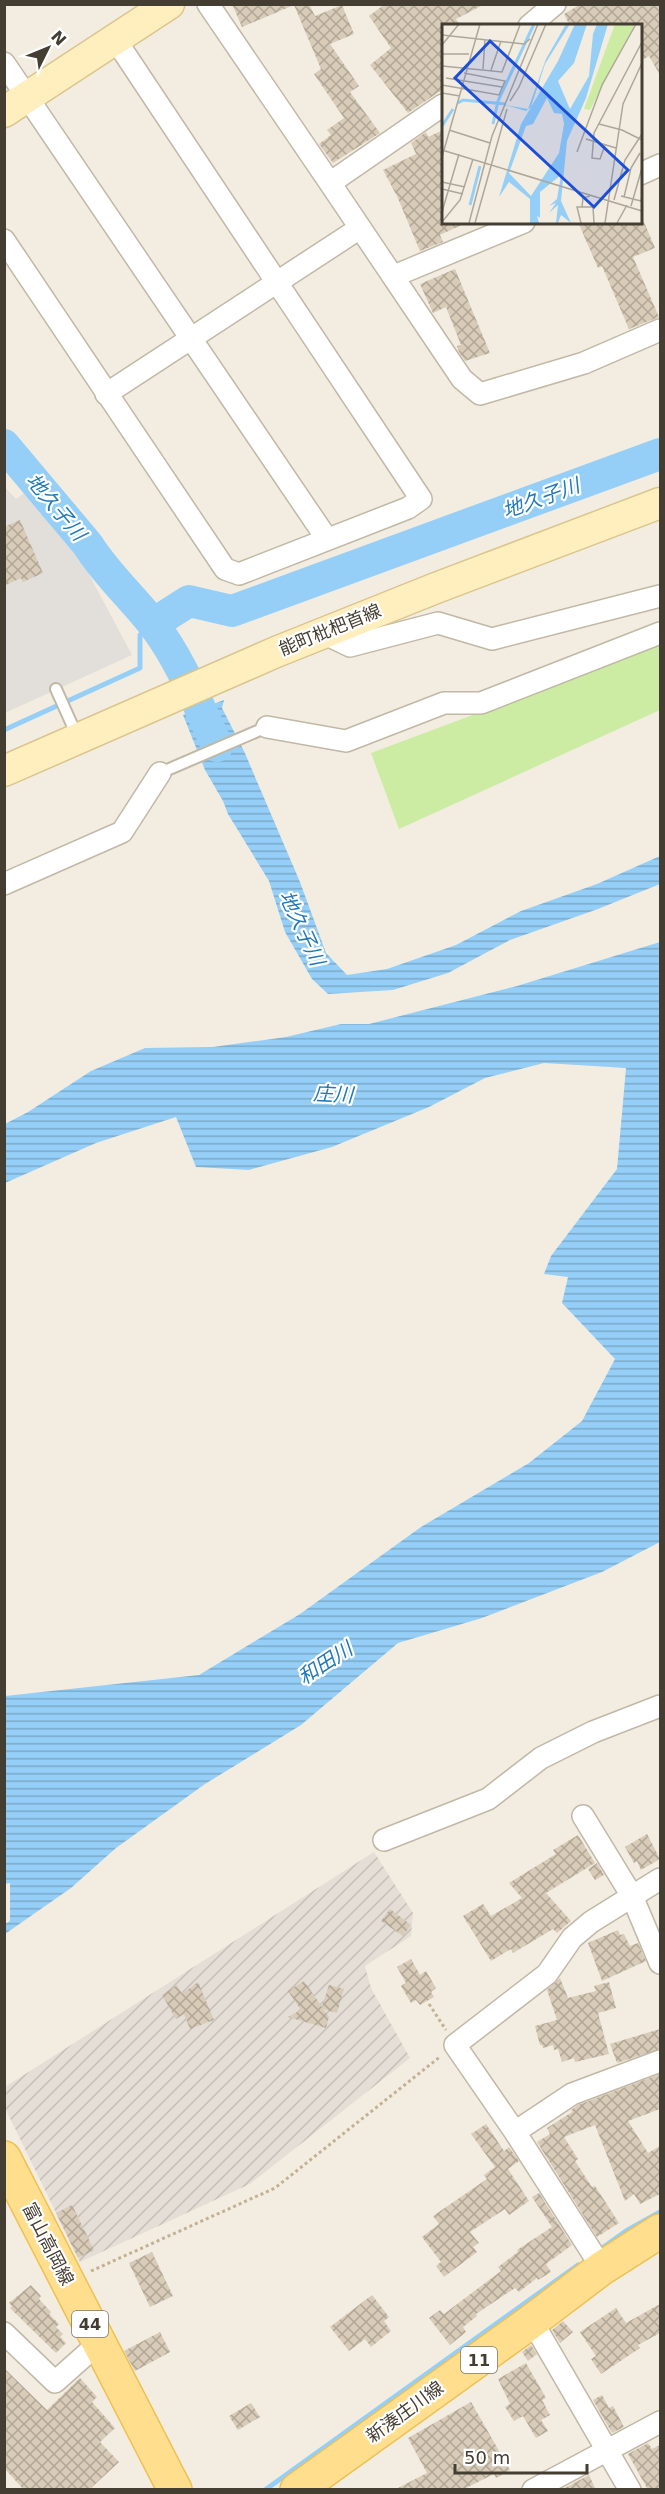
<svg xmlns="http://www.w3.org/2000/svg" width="665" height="2494" font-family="'DejaVu Sans','Noto Sans JP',sans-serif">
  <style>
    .industrial { fill: url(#industrial-furrows) }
    .garden { fill: #cceca4 }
    .parking { fill: #e2dfda }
    .water { fill: url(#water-rules) }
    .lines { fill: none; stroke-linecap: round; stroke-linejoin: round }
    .stream { stroke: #95cff7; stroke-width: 5 }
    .river { stroke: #95cff7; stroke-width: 32 }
    .building { fill: url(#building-cross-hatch) }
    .lane-casing { stroke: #c1b8a6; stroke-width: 14 }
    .street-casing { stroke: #c1b8a6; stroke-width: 24 }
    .secondary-casing { stroke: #dac68d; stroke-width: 33 }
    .primary-casing { stroke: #efc052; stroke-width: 36 }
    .path { stroke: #c2b192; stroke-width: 3; stroke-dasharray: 3 3; stroke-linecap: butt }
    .lane { stroke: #fff; stroke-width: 10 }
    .street { stroke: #fff; stroke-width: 21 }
    .secondary { stroke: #ffefbe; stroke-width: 30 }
    .primary { stroke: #ffde8d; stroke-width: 33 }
    .labels { text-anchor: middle; stroke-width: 4.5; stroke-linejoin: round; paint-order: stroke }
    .shield { fill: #fff; stroke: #7c776f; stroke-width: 1.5 }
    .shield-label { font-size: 16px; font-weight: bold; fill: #443d31 }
    .street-label { font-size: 18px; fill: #443d31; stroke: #fff }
    .water-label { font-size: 20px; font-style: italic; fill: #2179b9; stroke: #fff }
    .inset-river { fill: none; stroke: #95cff7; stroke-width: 3 }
    .inset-road { fill: none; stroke: #ada79b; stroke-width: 1.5 }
    .view { fill: #1d4ed8; fill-opacity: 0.15; stroke: #1d4ed8; stroke-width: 3 }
    .inset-edge { fill: none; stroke: #443d31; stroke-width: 3 }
  </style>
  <defs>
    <pattern id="industrial-furrows" width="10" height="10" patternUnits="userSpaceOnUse" patternTransform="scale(1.5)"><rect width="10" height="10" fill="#e4ded6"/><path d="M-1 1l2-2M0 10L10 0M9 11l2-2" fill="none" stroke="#c5bfb8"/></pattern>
    <pattern id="water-rules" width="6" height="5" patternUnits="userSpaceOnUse" patternTransform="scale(1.5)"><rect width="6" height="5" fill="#95cff7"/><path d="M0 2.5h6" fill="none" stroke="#7ba9c9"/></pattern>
    <pattern id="building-cross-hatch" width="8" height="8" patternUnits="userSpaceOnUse" patternTransform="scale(1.5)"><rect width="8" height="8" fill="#d8cbb8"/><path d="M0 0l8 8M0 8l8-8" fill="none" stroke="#b1a696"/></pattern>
  </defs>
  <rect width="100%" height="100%" fill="#f3ede1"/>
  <path class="industrial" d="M374 1852 413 1913 411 1936 365 1966 371 1988 410 2058 250 2184 80 2262 5 2108V2087Z"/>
  <path class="garden" d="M660 645V710L399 829 371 753Z"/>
  <path class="parking" d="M4 486 16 499 27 491 84 565 132 655 5 713Z"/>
  <path class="water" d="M224 700 222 708 244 751 300 882 326 953 347 975 387 969 456 945 521 911 597 884 660 856V884L598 909 510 940 448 973 393 990 328 994 312 979 285 932 269 881 228 814 223 801 205 770 183 715Z
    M660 942V1542L602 1572 482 1618 398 1643 301 1725 205 1784 116 1848 71 1888 5 1934V1924L10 1921V1883L4 1884 5 1696 199 1675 300 1614 421 1527 529 1463 582 1421 615 1359 562 1303 568 1277 544 1274 551 1256 617 1169 626 1068 544 1063 485 1078 429 1107 332 1147 249 1170 196 1167 176 1117 96 1143 5 1183V1124L28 1112 91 1071 145 1048 213 1047 286 1037 341 1024H369L517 986Z"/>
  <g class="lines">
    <path class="stream" d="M4 730 140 668V635L153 624
      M598 2251 626 2231 660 2212
      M265 2490 578 2265"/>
    <path class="river" d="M4 445 88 545C106 574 132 597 153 624 181 660 198 705 217 746
      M153 624 189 601 232 611 660 454"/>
  </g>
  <path class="building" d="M232 4H309L315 16 342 5 354 34 330 44 359 86 350 92 380 133 333 163 319 144 331 135 327 130 344 118 314 74 321 69 294 5 242 27Z
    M385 4H485L456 19 460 26H443V89L408 113 370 65 391 48 369 16Z
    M581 4H660V75L649 56 639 62V26H570L564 14Z
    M443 130V222H468L440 235 443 242 420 251 397 196 383 170 416 154 411 143 426 132 428 137Z
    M578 222H644L655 248 633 257 659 317 629 329 602 266 598 268Z
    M455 269 490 353 465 361 459 352 457 346 461 345 446 307 433 313 420 284Z
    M20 520 43 573 23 582 21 578 4 586V527Z
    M647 1834 660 1859 641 1870 637 1861 634 1863 625 1847Z
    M578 1835 595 1863 546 1893 571 1921 557 1933 553 1929 513 1953 511 1949 491 1961 463 1916 483 1904 491 1916 522 1898 509 1883 556 1854 553 1850Z
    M597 1863 604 1875 595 1880 588 1869Z
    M390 1909 411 1925 403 1936 381 1921Z
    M618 1930 620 1935 624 1934 630 1946 638 1943 646 1961 602 1981 588 1943Z
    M411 1959 420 1975 426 1971 436 1988 431 1992 434 1997 420 2005 416 2000 411 2003 401 1986 406 1983 397 1967Z
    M560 1978 568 1998 596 1991 594 1986 609 1982 616 2008 598 2013 609 2054 575 2062 574 2058 562 2062 558 2049 554 2050 553 2045 543 2048 542 2045H540L535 2026 557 2020 547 1990Z
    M304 1981 322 2007 329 1985 344 1989 337 2013 323 2009 329 2017 326 2028 288 2017 301 2010 288 1991Z
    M198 1982 214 2020 190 2029 184 2014 176 2019 162 1995 177 1985 182 1994Z
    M660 2029V2049L617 2063 610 2044Z
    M660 2074V2109L628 2121 648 2153 660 2146V2194L640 2204 634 2194 625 2201 595 2125 564 2137 578 2159 575 2161 592 2187 595 2186 619 2223 597 2237 537 2142 550 2134 547 2128 572 2112 571 2110 578 2105Z
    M486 2124 504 2151 509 2147 519 2161 508 2169 529 2201 509 2215 505 2209 470 2232 479 2243 473 2247 477 2252 444 2277 436 2266 441 2262 422 2237 439 2224 433 2216 487 2179 484 2175 495 2167 471 2134Z
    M539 2193 572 2245 546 2264 551 2272 538 2280 537 2278 519 2292 515 2288 476 2314 477 2316 463 2327 466 2332 450 2345 429 2318 440 2310 444 2314 501 2271 498 2267 518 2252 517 2250 552 2227 532 2197Z
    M72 2205 94 2250 78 2258 56 2213Z
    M152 2252 173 2296 150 2307 129 2263Z
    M31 2285 41 2296 39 2299 51 2312 49 2314 59 2324 56 2327 63 2334 60 2337 66 2343 56 2353 10 2308 12 2306 9 2303Z
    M372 2295 389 2317 384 2321 391 2331 371 2347 365 2339 349 2351 330 2327Z
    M660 2304V2333L638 2345 640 2348 601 2374 591 2359 596 2356 580 2332 616 2308 626 2323Z
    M563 2321 573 2332 560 2343 552 2330Z
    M160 2332 170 2352 135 2371 124 2351Z
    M531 2345 537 2354 528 2361 522 2352Z
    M526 2363 546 2398 542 2400 550 2415 541 2420 548 2431 536 2438 523 2416 514 2421 505 2407 510 2404 498 2379Z
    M4 2368 47 2410 80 2378 97 2397 92 2402 115 2428 100 2442 119 2462 89 2490H24L4 2468Z
    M602 2395 609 2408 613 2406 624 2427 612 2433 593 2400Z
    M471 2402 510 2470 496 2478 494 2474 462 2490H394L427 2473 408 2438Z
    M251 2403 260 2417 238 2430 229 2416Z
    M648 2443 652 2449 660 2445V2490H648L628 2454Z
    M589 2475 596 2490H561Z"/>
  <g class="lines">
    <defs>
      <path id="lane" d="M56 689 78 738
        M160 773 267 727"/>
      <path id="street" d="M208 4 330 183 462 379 480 394 584 363 660 330
        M529 26 555 4
        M4 63 327 539
        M640 174 660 165
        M330 183 443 105
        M4 240 225 569 239 574 408 508 421 499 115 39
        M394 276 524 222
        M106 394 360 228
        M323 633 350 646 438 623 492 639 660 596
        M267 727 346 741 444 703H481L660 633
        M4 884 122 832 160 773
        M583 1816 632 1896 660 1963
        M384 1840 488 1799 541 1758 593 1732 660 1706
        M660 1879 591 1922 572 1938 547 1974 455 2045 515 2132 572 2094 660 2061
        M515 2132 602 2268
        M532 2321 630 2490
        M4 2333 55 2382 100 2342
        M533 2490 660 2422"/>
      <path id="secondary" d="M4 112 169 4
        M4 771 276 652 436 588 660 503"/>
      <path id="primary" d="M4 2158 175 2490
        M297 2490 532 2321 602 2268 660 2231"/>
    </defs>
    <use href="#lane" class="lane-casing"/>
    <use href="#street" class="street-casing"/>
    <use href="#secondary" class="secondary-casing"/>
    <use href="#primary" class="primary-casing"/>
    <path class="path" d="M429 2004 446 2030
      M91 2271 275 2188 441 2056"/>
    <use href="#lane" class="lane"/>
    <use href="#street" class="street"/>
    <use href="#secondary" class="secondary"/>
    <use href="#primary" class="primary"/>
  </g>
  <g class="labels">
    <g class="shield">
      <rect x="72" y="2311" width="36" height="26" rx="4.5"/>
      <rect x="461" y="2347" width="36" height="26" rx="4.5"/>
    </g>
    <g class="shield-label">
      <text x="90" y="2330">44</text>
      <text x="479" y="2366">11</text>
    </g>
    <g class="street-label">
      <text transform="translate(330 630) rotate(-22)" y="6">能町枇杷首線</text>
      <text transform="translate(48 2244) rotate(63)" y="6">富山高岡線</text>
      <text transform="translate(405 2412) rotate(-36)" y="6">新湊庄川線</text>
    </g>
    <g class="water-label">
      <text transform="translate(541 498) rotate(-20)" y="7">地久子川</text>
      <text transform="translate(56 507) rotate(50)" y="7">地久子川</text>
      <text transform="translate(302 928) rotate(65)" y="7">地久子川</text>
      <text transform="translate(333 1094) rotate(3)" y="7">庄川</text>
      <text transform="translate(325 1663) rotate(-33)" y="7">和田川</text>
    </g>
  </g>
  <g transform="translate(442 24)">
    <rect width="200" height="200" fill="#f3ede1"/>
    <path d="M173 0H193L148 86 142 85Z" fill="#cceca4"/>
    <path d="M124 0H128L103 40 89 83 84 87 63 81 86 85 104 35ZM133 0H145L132 39 116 57 128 85 147 52 151 10 155 0H166L144 74 125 117 119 177 129 199 119 191 116 199H114L116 181 107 189 114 179 107 182 115 175 119 151 98 168V194L95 192 97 199H88V175L67 158 57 173 79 100 116 37ZM105 74 112 89 120 90 122 100 117 129 89 172 67 149 84 102 91 100Z" fill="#95cff7" fill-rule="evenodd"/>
    <path class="inset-river" d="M56 77 92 0M16 79 21 76 64 80M51 100 56 77M0 102 11 85M28 181 38 142"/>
    <path class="inset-road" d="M0 11 82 20 88 15M0 21 17 0M0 30H27M0 42 60 48 78 1M41 45 43 15M49 46 59 17M4 54 60 63M0 61 57 71 63 57 22 49M0 69 18 72M68 77 77 63 104 0M157 100 180 106 200 116M7 106 48 119M144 115 174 124M163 121 158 135 150 134 152 109 200 18M0 126 200 187M135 128 160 61 194 0M0 133 38 0M0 158 23 163M0 165 21 170M179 172 199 177 200 173M182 173 189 144 198 129M172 176 183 136 200 110M189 182 200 144M140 183H151L152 199M0 188 17 130M0 198 18 176 31 135M27 199 50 112 96 0M33 199 65 85M139 199 135 183H140L141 174 148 172M163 199 181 80 200 39M175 199 185 181"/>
    <path class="view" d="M48 17 186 146 152 183 13 54Z"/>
    <rect width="200" height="200" class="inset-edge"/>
  </g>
  <rect width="665" height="2494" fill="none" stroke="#443d31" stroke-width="12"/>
  <g transform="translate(48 48) rotate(47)" stroke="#ffffff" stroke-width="4.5" paint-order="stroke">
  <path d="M0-4.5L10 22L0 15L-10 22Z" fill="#443d31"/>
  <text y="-9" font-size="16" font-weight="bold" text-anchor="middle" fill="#443d31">N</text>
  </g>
  <path d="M455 2464v9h132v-9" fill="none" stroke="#443d31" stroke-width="3"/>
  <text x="464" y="2464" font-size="18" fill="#443d31" stroke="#ffffff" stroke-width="4.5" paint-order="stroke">50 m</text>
</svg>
